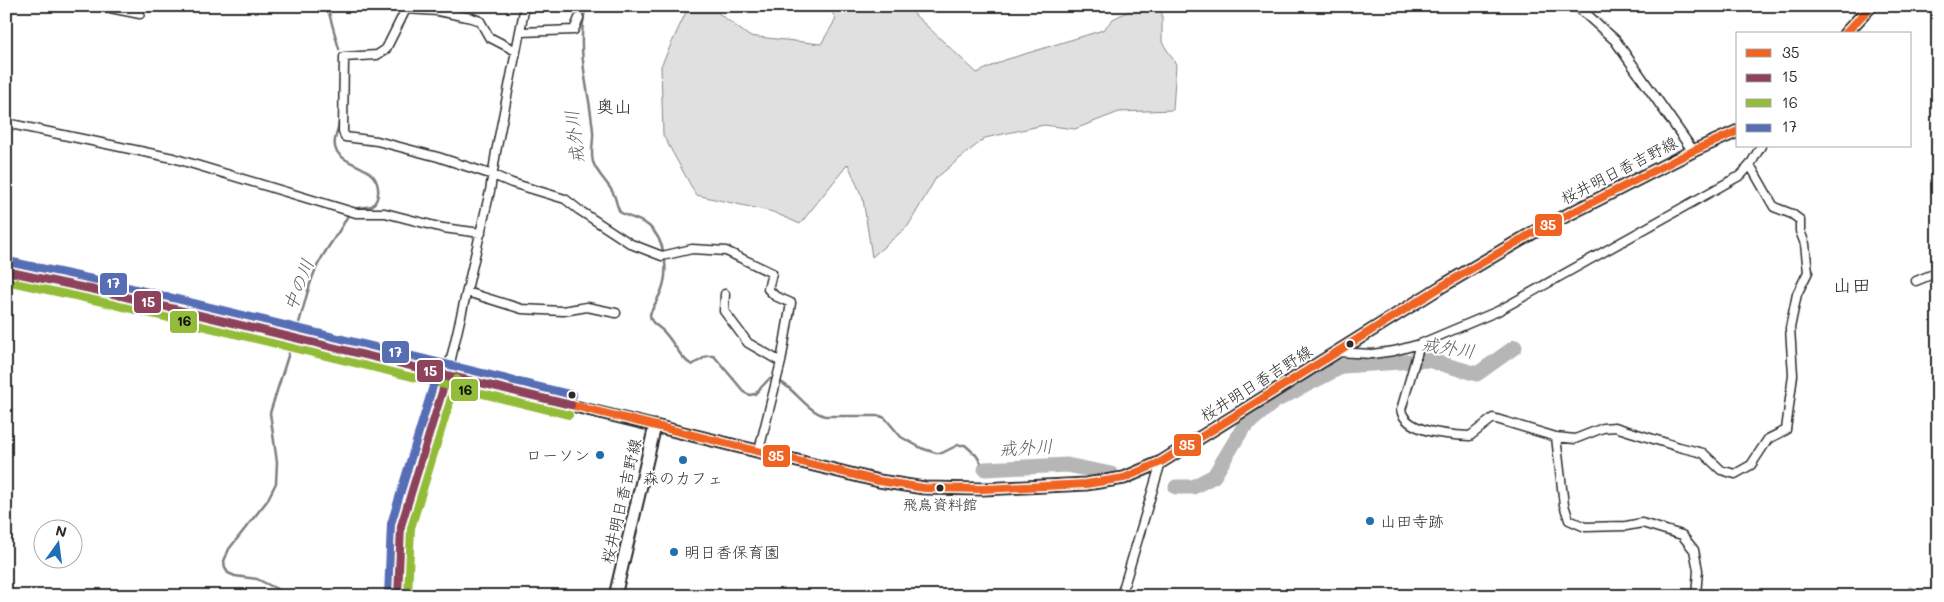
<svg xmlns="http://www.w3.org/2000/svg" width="1944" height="602" font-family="Mali,'Klee One',sans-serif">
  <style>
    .green { fill: #e0e0e0; stroke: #868686 }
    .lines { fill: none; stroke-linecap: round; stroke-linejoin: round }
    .stream { stroke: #7e7e7e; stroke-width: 2.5 }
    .river { stroke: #b6b6b6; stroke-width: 15 }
    .minor-casing { stroke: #2b2b2b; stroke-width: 11 }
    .tertiary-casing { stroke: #2b2b2b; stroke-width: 12 }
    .secondary-casing { stroke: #2b2b2b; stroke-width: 14 }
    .primary-casing { stroke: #2b2b2b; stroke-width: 15 }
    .minor { stroke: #fff; stroke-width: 8 }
    .tertiary { stroke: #fff; stroke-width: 9 }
    .secondary { stroke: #fff; stroke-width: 10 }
    .primary { stroke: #fff; stroke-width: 11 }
    .bus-1-casing { stroke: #fff; stroke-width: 11 }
    .bus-2-casing { stroke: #fff; stroke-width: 11 }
    .bus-3-casing { stroke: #fff; stroke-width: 11 }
    .bus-4-casing { stroke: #fff; stroke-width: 11 }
    .bus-1 { stroke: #f06423; stroke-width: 8 }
    .bus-2 { stroke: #8d435b; stroke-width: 8 }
    .bus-3 { stroke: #92bc39; stroke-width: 8 }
    .bus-4 { stroke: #576eb5; stroke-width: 8 }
    .bus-dot { fill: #2b2b2b; stroke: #fff; stroke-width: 2 }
    .poi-dot { fill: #1f6fb2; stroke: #fff; stroke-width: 2 }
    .labels { text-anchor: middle; stroke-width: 4; stroke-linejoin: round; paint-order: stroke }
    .bus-label { font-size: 15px; fill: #2b2b2b; stroke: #fff }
    .street-label { font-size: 16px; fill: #2b2b2b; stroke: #fff }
    .poi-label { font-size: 16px; fill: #2b2b2b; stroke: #fff; text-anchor: start }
    .neighbourhood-label { font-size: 18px; fill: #2b2b2b; stroke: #fff }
    .water-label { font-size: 18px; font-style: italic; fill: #5c5c5c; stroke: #fff }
    .quarter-label { font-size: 19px; fill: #2b2b2b; stroke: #fff }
    .line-badge { stroke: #fff; stroke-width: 2 }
    .badge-label { font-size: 14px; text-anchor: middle; font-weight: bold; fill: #fff }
    .pale-badge-label { font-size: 14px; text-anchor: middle; font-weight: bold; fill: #111 }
  </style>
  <rect width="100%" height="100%" fill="#fff"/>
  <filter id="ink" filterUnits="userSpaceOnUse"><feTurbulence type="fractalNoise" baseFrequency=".02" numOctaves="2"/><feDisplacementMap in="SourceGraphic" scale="10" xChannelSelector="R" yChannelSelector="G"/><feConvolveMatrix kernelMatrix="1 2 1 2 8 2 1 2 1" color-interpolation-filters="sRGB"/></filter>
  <g filter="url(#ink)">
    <path class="green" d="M828 6H910L914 14 977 73 1005 60 1103 30 1113 19 1138 6H1162V42L1176 64 1173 110 1119 112 1075 129 1044 125 985 138 936 178 908 226 872 257 863 199 848 164 800 224 773 212 696 195 663 135 661 66 686 12H717L749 36 821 44 836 19Z
      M1910 587 1937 596H1898Z"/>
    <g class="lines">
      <path class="stream" d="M327 6 339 49
        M586 6C575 52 589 87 593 131 594 141 590 152 593 162 597 173 606 181 612 191 616 197 616 205 620 212 629 218 640 219 649 226 665 240 669 269 662 289 659 297 654 306 650 314 650 322 655 324 661 329 673 339 679 358 692 365L707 356H714L745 393 750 395 755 394 769 379C789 378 803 410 825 416H880L885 418 901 437 921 448 936 453H942L958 445H965L976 455 985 469
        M6 8 7 6
        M339 123C338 132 332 141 336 150 345 167 376 165 378 188 379 196 377 201 372 206L352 209
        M295 335C303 314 306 291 315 271 324 249 340 234 349 213
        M293 340 270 413 277 462 276 483 267 501 229 549 224 561 225 568 228 573 235 576 257 579 287 594 307 596"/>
      <path class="river" d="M985 469 1067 465 1111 474
        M1176 487H1193L1214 476 1243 428 1275 401 1343 366 1428 360 1477 374 1515 347"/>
      <defs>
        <path id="minor" d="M100 6 140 14
          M1938 13V30
          M521 32 574 30 579 18
          M516 51 489 37 480 21 472 18 438 11 406 9 386 49 377 55 344 57 343 131 345 137 377 141 438 157 493 175 512 183 565 199 579 210 631 244 662 256 692 249 726 251 772 273 768 289 775 296 791 303 781 362 759 450
          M6 123 173 158 356 213H385L443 228 481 233
          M1916 281 1938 272
          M467 292 522 309 563 311 587 307 616 313
          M725 294 724 311 748 343 781 362
          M1420 344 1401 410C1406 433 1451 435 1470 436L1493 418 1556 437 1575 439 1603 428 1615 427 1679 447 1703 453 1721 470 1735 474 1751 465 1768 439 1786 430 1793 375 1790 328 1797 294 1808 272 1805 244 1800 231V220L1792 214 1774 207 1750 165
          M1337 352 1372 354 1394 351 1420 344 1498 311 1741 175 1750 165 1761 146
          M447 376 490 191 496 152 525 6
          M1556 437 1564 505 1569 520 1585 527 1626 526 1642 523 1682 535 1694 550 1698 570 1696 596
          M1121 596 1161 462"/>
        <path id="tertiary" d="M1577 6 1615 40 1693 151"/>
        <path id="secondary" d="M6 271 109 293 655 426
          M398 596 401 526 447 376"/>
        <path id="primary" d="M1845 34 1871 6
          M615 596 655 426 879 481 924 488 983 489 1086 484 1124 478 1161 462 1444 285 1534 232 1693 151 1738 131"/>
      </defs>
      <use href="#minor" class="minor-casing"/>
      <use href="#tertiary" class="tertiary-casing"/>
      <use href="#secondary" class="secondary-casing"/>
      <use href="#primary" class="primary-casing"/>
      <use href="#minor" class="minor"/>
      <use href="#tertiary" class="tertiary"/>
      <use href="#secondary" class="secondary"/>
      <use href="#primary" class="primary"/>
      <defs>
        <path id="bus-1" d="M1845 34 1871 6
          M571 405 879 481 924 488 983 489 1086 484 1124 478 1161 462 1444 285 1534 232 1693 151 1738 131"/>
        <path id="bus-2" d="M6 271 109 293 571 405
          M398 596 401 526 447 376"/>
        <path id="bus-3" d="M6 281 107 303 569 415
          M408 596 411 528 457 379"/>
        <path id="bus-4" d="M8 261 111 283 573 395
          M388 596 391 524 437 373"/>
      </defs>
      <use href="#bus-1" class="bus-1-casing"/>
      <use href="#bus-2" class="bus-2-casing"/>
      <use href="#bus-3" class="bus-3-casing"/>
      <use href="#bus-4" class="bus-4-casing"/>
      <use href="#bus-1" class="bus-1"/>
      <use href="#bus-2" class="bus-2"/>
      <use href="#bus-3" class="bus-3"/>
      <use href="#bus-4" class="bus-4"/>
    </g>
  </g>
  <g class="bus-dot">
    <circle cx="1350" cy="344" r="4.5"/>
    <circle cx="572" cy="395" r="4.5"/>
    <circle cx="940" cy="488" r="4.5"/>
  </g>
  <g class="poi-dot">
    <circle cx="600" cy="455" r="5"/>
    <circle cx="683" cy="460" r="5"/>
    <circle cx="1370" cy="521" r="5"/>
    <circle cx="674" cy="552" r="5"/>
  </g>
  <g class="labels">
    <g class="bus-label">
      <text x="940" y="510">飛鳥資料館</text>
    </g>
    <g class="street-label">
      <text transform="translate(1619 170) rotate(-27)" y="6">桜井明日香吉野線</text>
      <text transform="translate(1256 383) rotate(-32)" y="6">桜井明日香吉野線</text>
      <text transform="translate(621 501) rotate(-77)" y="6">桜井明日香吉野線</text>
    </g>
    <g class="poi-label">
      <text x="590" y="461" text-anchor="end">ローソン</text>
      <text x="683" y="484" text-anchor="middle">森のカフェ</text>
      <text x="1380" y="527">山田寺跡</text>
      <text x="684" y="558">明日香保育園</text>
    </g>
    <g class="neighbourhood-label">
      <text x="614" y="113">奥山</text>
    </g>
    <g class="water-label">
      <text transform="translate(575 137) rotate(-97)" y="6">戒外川</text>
      <text transform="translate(299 285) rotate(-69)" y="6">中の川</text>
      <text transform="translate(1448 348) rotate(9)" y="6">戒外川</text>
      <text transform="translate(1026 448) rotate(-3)" y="6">戒外川</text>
    </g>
    <g class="quarter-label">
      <text x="1852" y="292">山田</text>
    </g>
  </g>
  <g class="line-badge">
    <rect x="1534" y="213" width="29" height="24" rx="5" fill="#f06423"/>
    <rect x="99" y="272" width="29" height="24" rx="5" fill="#576eb5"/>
    <rect x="133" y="290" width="29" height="24" rx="5" fill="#8d435b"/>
    <rect x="169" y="310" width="29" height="24" rx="5" fill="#92bc39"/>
    <rect x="381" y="340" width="29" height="24" rx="5" fill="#576eb5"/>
    <rect x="416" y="359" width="28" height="24" rx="5" fill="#8d435b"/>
    <rect x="450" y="378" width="29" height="24" rx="5" fill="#92bc39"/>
    <rect x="1173" y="433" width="29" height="24" rx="5" fill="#f06423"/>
    <rect x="762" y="444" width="29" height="24" rx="5" fill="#f06423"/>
  </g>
  <g class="badge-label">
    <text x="1548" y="230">35</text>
    <text x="113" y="288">17</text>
    <text x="148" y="307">15</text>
    <text x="395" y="357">17</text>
    <text x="430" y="376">15</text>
    <text x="1187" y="450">35</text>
    <text x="776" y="461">35</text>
  </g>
  <g class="pale-badge-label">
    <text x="184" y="326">16</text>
    <text x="465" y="395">16</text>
  </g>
  <rect width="1944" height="602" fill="none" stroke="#fff" stroke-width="25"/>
  <rect x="12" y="12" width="1919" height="577" fill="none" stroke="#2b2b2b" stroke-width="2" filter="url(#ink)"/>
  <rect x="1736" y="32" width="175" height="115" fill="#ffffff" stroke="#aaaaaa"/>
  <rect x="1746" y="49" width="25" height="8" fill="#f06423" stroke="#aaaaaa"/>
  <text x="1782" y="58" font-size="15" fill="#2b2b2b">35</text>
  <rect x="1746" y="74" width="25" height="8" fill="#8d435b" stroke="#aaaaaa"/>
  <text x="1782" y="82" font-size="15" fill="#2b2b2b">15</text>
  <rect x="1746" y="99" width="25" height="8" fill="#92bc39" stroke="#aaaaaa"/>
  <text x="1782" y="108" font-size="15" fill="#2b2b2b">16</text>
  <rect x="1746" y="124" width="25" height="8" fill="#576eb5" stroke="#aaaaaa"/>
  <text x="1782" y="132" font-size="15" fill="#2b2b2b">17</text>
  <g transform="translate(58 544) rotate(14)"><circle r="24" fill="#ffffff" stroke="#aaaaaa"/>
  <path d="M0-4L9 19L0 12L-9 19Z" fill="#1f6fb2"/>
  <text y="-8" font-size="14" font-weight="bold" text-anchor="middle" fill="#2b2b2b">N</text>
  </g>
</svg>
